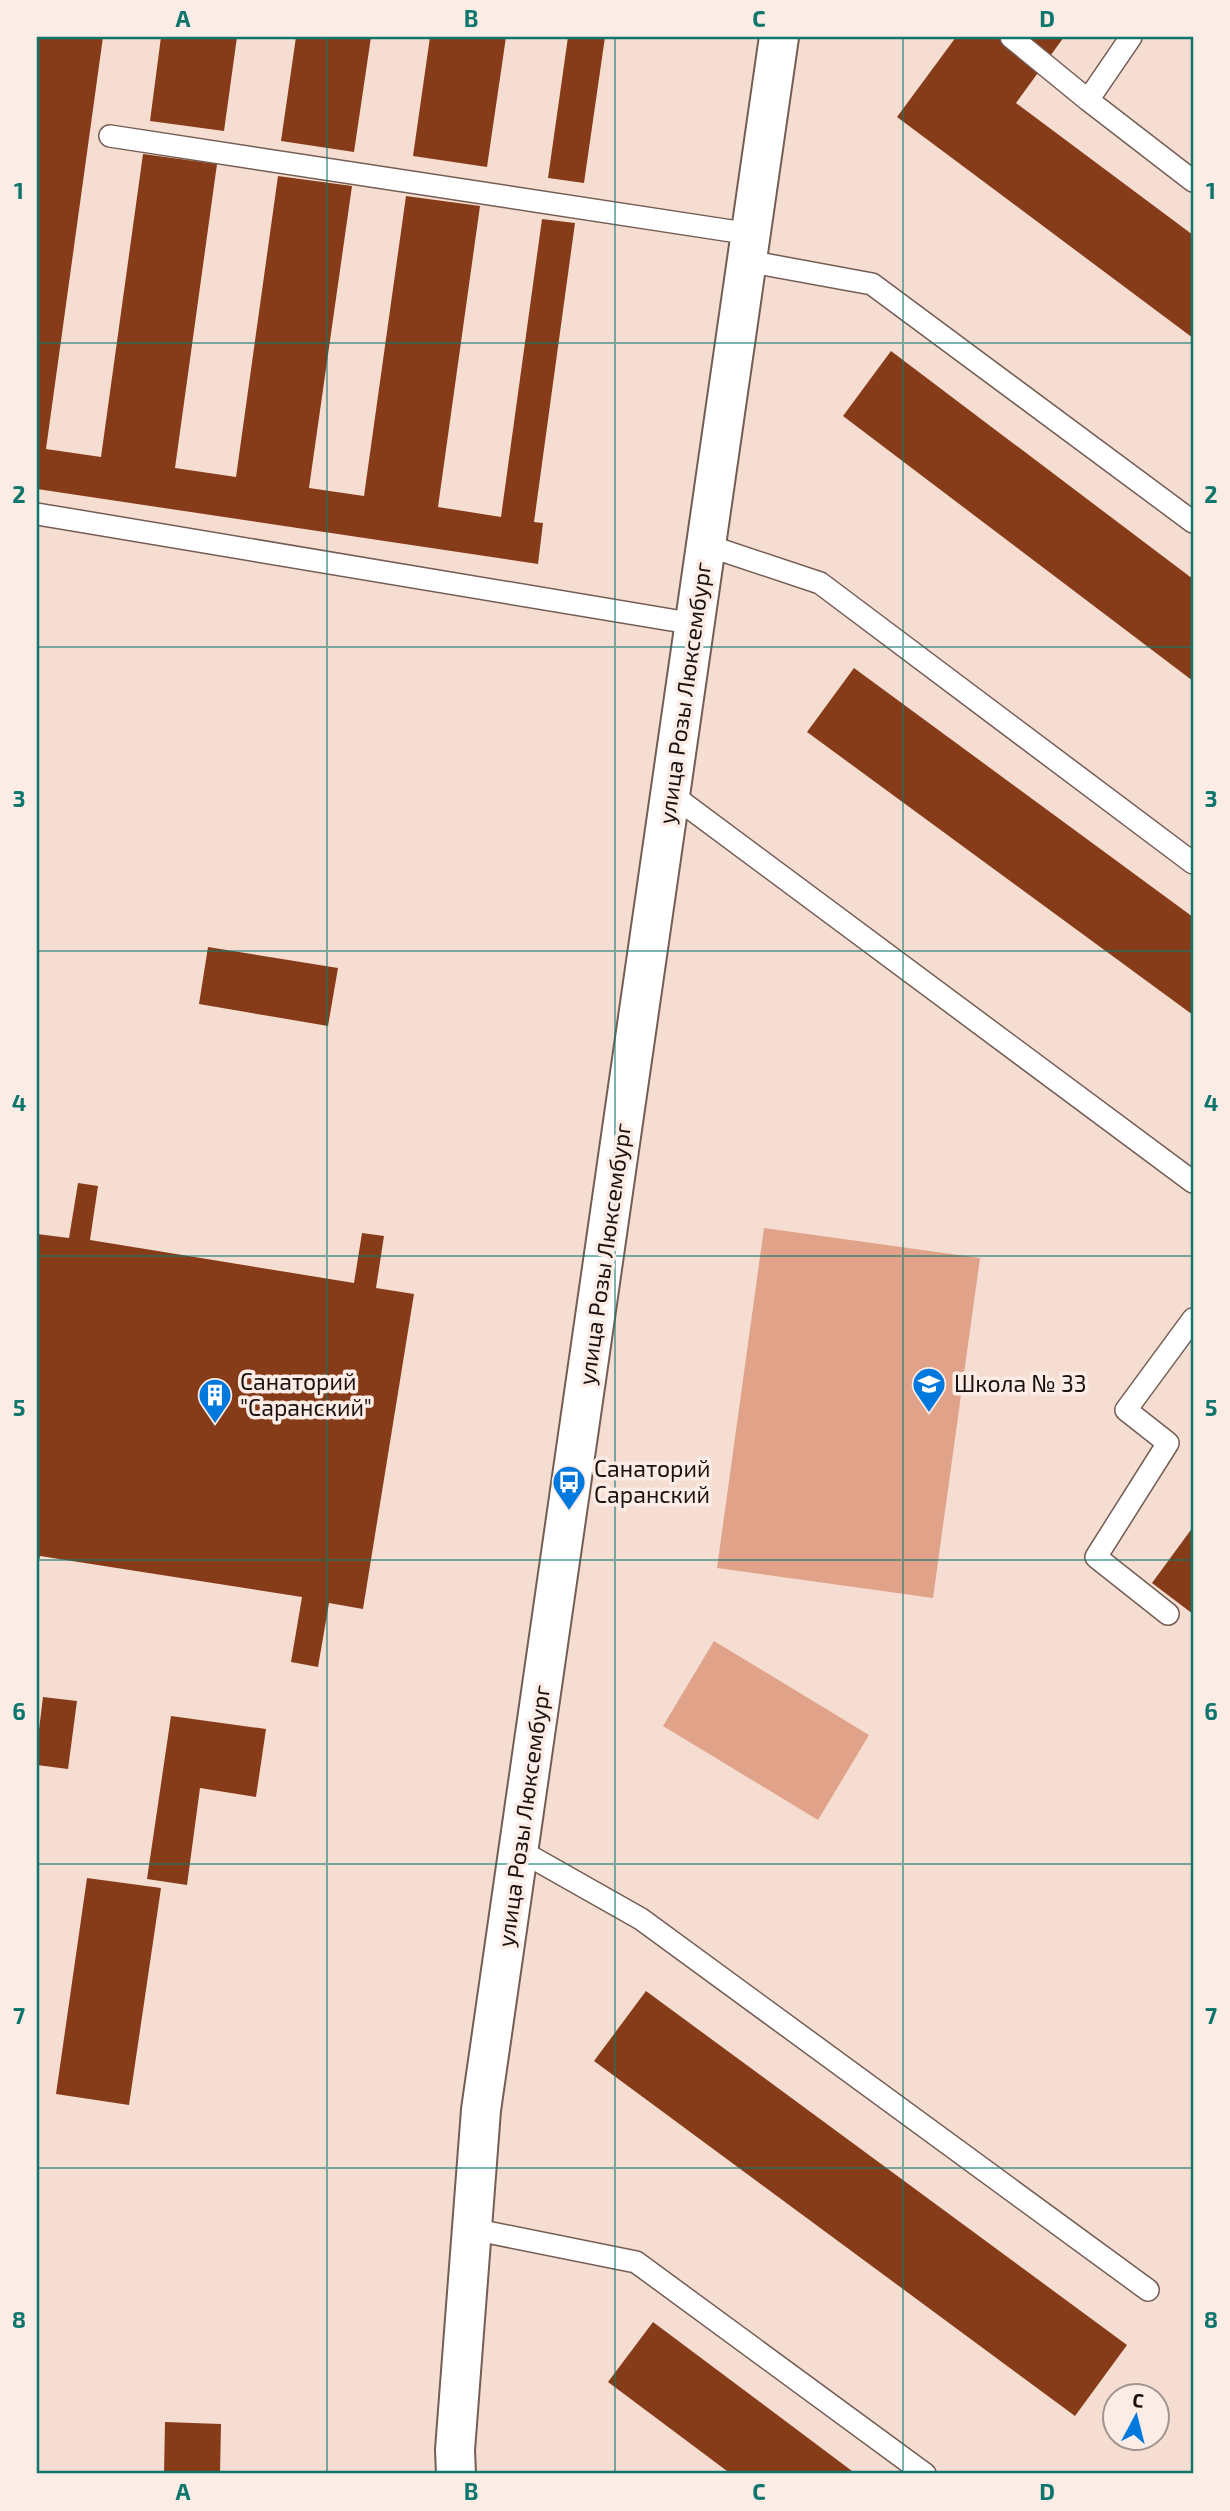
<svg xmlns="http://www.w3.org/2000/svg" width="1230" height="2511" font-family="'Exo 2',sans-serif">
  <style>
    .grass { fill: #e0a389 }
    .building { fill: #873c19 }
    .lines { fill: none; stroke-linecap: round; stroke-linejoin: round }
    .service-casing { stroke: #735d54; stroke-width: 24 }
    .minor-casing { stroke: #735d54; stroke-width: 42 }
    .service { stroke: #fff; stroke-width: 21 }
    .minor { stroke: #fff; stroke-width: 38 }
    .grid { fill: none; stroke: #0f766e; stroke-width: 2; stroke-opacity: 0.55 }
    .labels { text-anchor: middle; stroke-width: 7; stroke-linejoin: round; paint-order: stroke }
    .street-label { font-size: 23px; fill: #1b120f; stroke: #fcece6 }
    .poi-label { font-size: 23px; fill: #1b120f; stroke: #fcece6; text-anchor: start }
    .neatline { fill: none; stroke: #0f766e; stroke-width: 2.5 }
    .grid-label { font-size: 23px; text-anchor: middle; font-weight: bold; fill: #0f766e }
  </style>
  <rect width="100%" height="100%" fill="#f6ddd2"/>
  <path class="grass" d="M764 1228 980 1258 933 1598 717 1568Z
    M714 1641 869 1735 818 1820 663 1726Z"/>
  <path class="building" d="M37 37H103L46 449 101 457 143 154 217 164 175 468 236 477 278 176 352 186 309 488 364 496 406 196 480 206 438 507 501 517 542 219 575 223 534 522 543 523 538 564 37 489Z
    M161 37H237L224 131 150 121Z
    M296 37H371L354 152 281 141Z
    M430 37H506L487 167 413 156Z
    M568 37H605L584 183 548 178Z
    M956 37H1064L1016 103 1193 235V338L897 117Z
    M891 351 1193 579V681L843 416Z
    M854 668 1193 917V1015L807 732Z
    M208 947 338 968 328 1026 199 1004Z
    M78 1183 98 1186 90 1240 354 1283 362 1233 384 1236 376 1288 414 1294 363 1609 329 1603 318 1667 291 1662 302 1597 40 1556 37 1568V1234L69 1238Z
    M1193 1527V1614L1152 1583Z
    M43 1697 77 1701 68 1769 37 1765V1746Z
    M171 1716 266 1729 256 1797 200 1788 187 1885 147 1879Z
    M87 1878 161 1888 129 2105 56 2094Z
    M646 1991 1127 2345 1075 2416 594 2061Z
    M653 2322 856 2474H731L608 2382Z
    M165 2422 221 2424 220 2474H164Z"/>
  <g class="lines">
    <defs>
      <path id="service" d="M1011 37 1088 100
        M1131 37 1088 100 1193 181
        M110 136 751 234
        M747 261 872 284 1193 522
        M37 514 695 624
        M706 545 820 583 1193 863
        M671 794 1193 1182
        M1168 1614 1096 1557 1168 1443 1126 1410 1193 1319
        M519 1850 641 1919 1148 2290
        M472 2229 636 2262 925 2474"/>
      <path id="minor" d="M456 2474 455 2450 481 2110 779 37"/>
    </defs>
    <use href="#service" class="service-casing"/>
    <use href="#minor" class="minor-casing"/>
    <use href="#service" class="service"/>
    <use href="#minor" class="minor"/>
  </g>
  <path class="grid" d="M327 37V2474M615 37V2474M903 37V2474M37 343H1193M37 647H1193M37 951H1193M37 1256H1193M37 1560H1193M37 1864H1193M37 2168H1193"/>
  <defs>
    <symbol id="school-pin" viewBox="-11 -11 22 30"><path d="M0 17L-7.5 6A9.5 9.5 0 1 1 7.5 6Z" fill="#0079df" stroke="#fcece6"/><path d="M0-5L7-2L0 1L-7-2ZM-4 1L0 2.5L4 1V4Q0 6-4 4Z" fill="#fff"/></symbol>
    <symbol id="building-pin" viewBox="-11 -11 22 30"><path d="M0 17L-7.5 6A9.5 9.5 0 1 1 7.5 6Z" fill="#0079df" stroke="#fcece6"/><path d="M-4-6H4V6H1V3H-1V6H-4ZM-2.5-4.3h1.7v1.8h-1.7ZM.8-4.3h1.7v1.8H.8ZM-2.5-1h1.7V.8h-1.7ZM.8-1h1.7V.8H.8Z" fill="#fff"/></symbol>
    <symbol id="bus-pin" viewBox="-11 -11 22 30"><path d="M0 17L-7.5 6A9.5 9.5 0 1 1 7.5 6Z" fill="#0079df" stroke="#fcece6"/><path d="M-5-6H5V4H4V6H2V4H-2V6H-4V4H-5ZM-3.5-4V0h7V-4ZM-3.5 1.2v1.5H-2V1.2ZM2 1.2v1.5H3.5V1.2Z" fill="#fff"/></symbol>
  </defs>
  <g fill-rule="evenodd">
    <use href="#school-pin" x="910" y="1365" width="38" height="52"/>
    <use href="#building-pin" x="196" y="1376" width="38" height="52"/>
    <use href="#bus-pin" x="550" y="1463" width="38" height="52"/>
  </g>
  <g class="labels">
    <g class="street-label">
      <text transform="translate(685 693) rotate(-82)" y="8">улица Розы Люксембург</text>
      <text transform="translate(605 1254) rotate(-82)" y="8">улица Розы Люксембург</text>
      <text transform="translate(524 1816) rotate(-82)" y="8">улица Розы Люксембург</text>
    </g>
    <g class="poi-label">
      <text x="240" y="1390">Санаторий<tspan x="240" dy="26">"Саранский"</tspan></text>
      <text x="954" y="1392">Школа № 33</text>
      <text x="594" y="1477">Санаторий<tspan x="594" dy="26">Саранский</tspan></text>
    </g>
  </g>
  <rect width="1230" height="2511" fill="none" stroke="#fcece6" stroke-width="77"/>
  <g transform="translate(1136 2417) rotate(7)"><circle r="33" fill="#fcece6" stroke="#a29590" stroke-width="2"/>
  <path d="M0-5L12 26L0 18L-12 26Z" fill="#0079df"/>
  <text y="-10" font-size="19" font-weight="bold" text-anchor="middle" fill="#1b120f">С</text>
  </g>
  <rect x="38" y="38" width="1154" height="2434" class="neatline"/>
  <g class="grid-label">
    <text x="183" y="27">A</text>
    <text x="471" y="27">B</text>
    <text x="759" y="27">C</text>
    <text x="1047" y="27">D</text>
    <text x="19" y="199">1</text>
    <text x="1211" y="199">1</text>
    <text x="19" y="503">2</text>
    <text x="1211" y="503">2</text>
    <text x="19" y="807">3</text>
    <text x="1211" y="807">3</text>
    <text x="19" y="1111">4</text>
    <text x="1211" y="1111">4</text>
    <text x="19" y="1416">5</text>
    <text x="1211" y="1416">5</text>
    <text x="19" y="1720">6</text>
    <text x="1211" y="1720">6</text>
    <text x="19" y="2024">7</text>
    <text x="1211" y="2024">7</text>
    <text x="19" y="2328">8</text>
    <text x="1211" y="2328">8</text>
    <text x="183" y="2500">A</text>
    <text x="471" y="2500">B</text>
    <text x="759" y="2500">C</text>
    <text x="1047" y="2500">D</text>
  </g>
</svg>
